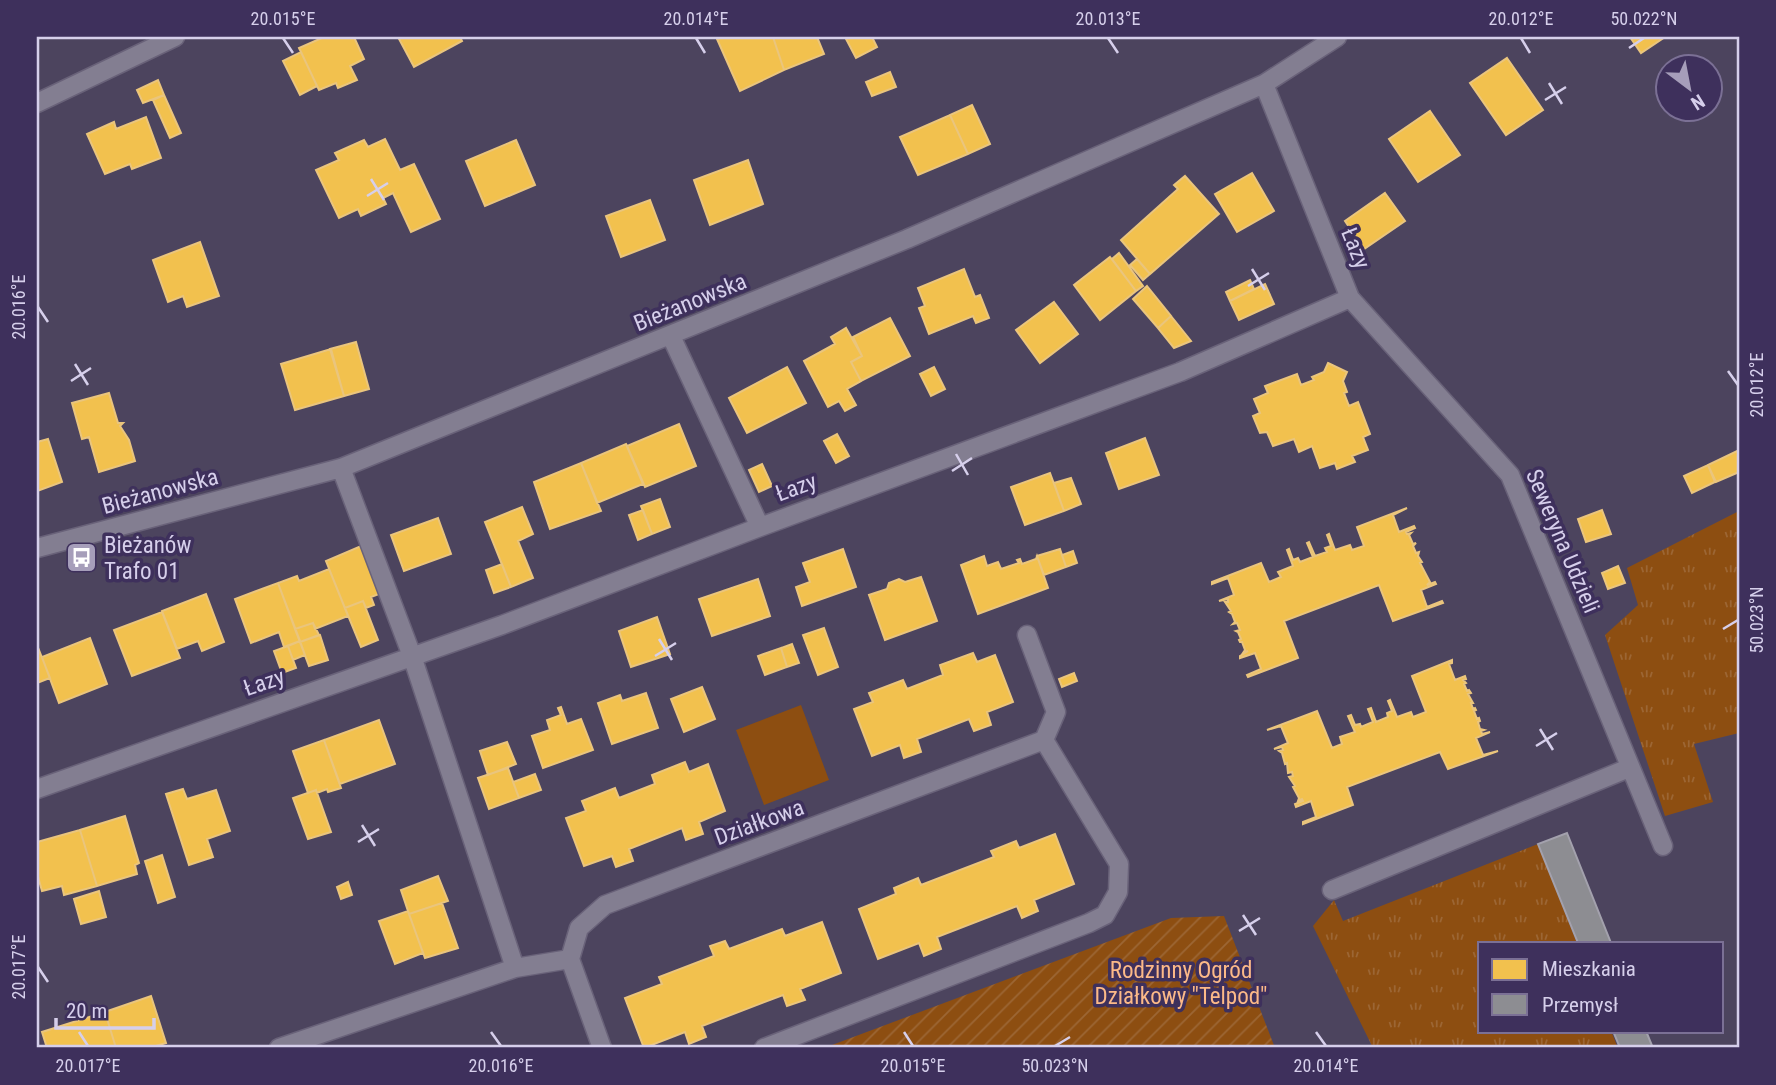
<svg xmlns="http://www.w3.org/2000/svg" width="1776" height="1085" font-family="'Roboto Condensed',sans-serif">
  <style>
    .grass { fill: url(#grass-tufts) }
    .park { fill: #8d4e11 }
    .garden { fill: url(#garden-furrows) }
    .homes { fill: #f2c14e; stroke: #eac57d; stroke-width: 2 }
    .industry { fill: #8d8d92; stroke: #a3a1ad; stroke-width: 2 }
    .lines { fill: none; stroke-linecap: round; stroke-linejoin: round }
    .minor-casing { stroke: #696279; stroke-width: 21 }
    .minor { stroke: #837e91; stroke-width: 18 }
    .ticks { fill: none; stroke: #d6cfeb; stroke-width: 2.5 }
    .labels { text-anchor: middle; stroke-width: 7; stroke-linejoin: round; paint-order: stroke }
    .street-label { font-size: 23px; fill: #d6cfeb; stroke: #3e305c }
    .poi-label { font-size: 23px; fill: #d6cfeb; stroke: #3e305c; text-anchor: start }
    .park-label { font-size: 23px; fill: #fcb988; stroke: #3e305c }
    .neatline { fill: none; stroke: #d6cfeb; stroke-width: 2.5 }
    .ticks-label { font-size: 18px; text-anchor: middle; fill: #d6cfeb }
  </style>
  <defs>
    <pattern id="grass-tufts" width="24" height="20" patternUnits="userSpaceOnUse" patternTransform="scale(1.75)"><rect width="24" height="20" fill="#8d4e11"/><path d="M3 7l-1-3M5 7V3M7 7l1-3M15 17l-1-3M17 17v-4M19 17l1-3" fill="none" stroke="#9c6634"/></pattern>
    <pattern id="garden-furrows" width="10" height="10" patternUnits="userSpaceOnUse" patternTransform="scale(1.75)"><rect width="10" height="10" fill="#8d4e11"/><path d="M-1 1l2-2M0 10L10 0M9 11l2-2" fill="none" stroke="#9c6634"/></pattern>
  </defs>
  <rect width="100%" height="100%" fill="#4c445e"/>
  <path class="grass" d="M1739 511V733L1694 744 1713 802 1665 816 1605 635 1638 605 1627 568Z
    M1538 844 1577 943H1480V1031H1611L1618 1048H1373L1313 926 1334 900 1343 921Z"/>
  <path class="park" d="M801 705 829 780 764 805 736 730Z"/>
  <path class="garden" d="M1224 916 1275 1048H824L1171 918Z"/>
  <path class="homes" d="M324 37H354L364 59 350 66 357 80 338 88 336 83 319 90 299 48Z
    M398 37H460L462 41 414 67Z
    M722 37H773L784 70 740 91 717 39Z
    M773 37H817L824 54 784 70Z
    M845 37H872L877 47 856 58Z
    M1630 37H1665L1641 53Z
    M301 52 317 86 300 95 283 61Z
    M1507 58 1543 110 1506 135 1470 83Z
    M890 72 896 87 872 96 866 82Z
    M158 80 164 95 143 103 137 90Z
    M164 95 181 133 170 138 153 100Z
    M972 105 990 144 968 154 950 115Z
    M1430 111 1460 155 1418 182 1389 139Z
    M950 115 968 154 918 175 900 137Z
    M146 117 161 158 132 169 130 164 105 174 87 134 114 122 116 129Z
    M385 139 400 170 414 164 440 219 411 232 393 193 383 198 386 204 361 216 358 209 339 218 316 170 339 160 335 153 364 140 368 147Z
    M516 140 535 185 485 206 466 161Z
    M748 160 763 204 710 225 694 180Z
    M1252 173 1274 211 1237 232 1215 194Z
    M1185 176 1219 214 1150 274 1121 240 1178 189 1174 185Z
    M1385 193 1405 221 1364 249 1345 221Z
    M650 200 665 240 621 257 606 216Z
    M200 242 219 296 187 307 183 296 168 302 153 260Z
    M1119 253 1143 286 1136 291 1112 259Z
    M1110 257 1136 291 1100 320 1074 285Z
    M1137 259 1150 274 1143 280 1130 265Z
    M964 269 975 297 980 295 989 318 976 323 973 316 929 334 919 308 925 306 918 288Z
    M1250 280 1254 289 1230 301 1226 292Z
    M1265 284 1274 304 1239 320 1230 301Z
    M1147 286 1171 316 1158 328 1133 299Z
    M1054 302 1078 334 1040 363 1016 330Z
    M1171 316 1191 341 1174 348 1158 328Z
    M890 318 910 356 861 381 851 362 862 356 853 337Z
    M846 328 862 356 851 362 861 381 847 389 856 405 845 411 839 401 828 407 804 361 835 344 831 337Z
    M356 342 369 389 344 396 330 349Z
    M331 349 344 396 295 410 281 364Z
    M1328 363 1347 372 1343 381 1347 392 1344 393 1349 406 1358 402 1370 434 1363 437 1368 450 1352 456 1355 462 1337 469 1335 463 1320 468 1312 446 1299 452 1294 439 1273 446 1267 432 1260 433 1253 416 1260 413 1254 399 1268 393 1265 386 1297 374 1301 385 1314 380 1312 377 1324 372Z
    M787 367 806 403 747 433 729 398Z
    M934 367 945 389 931 396 920 374Z
    M109 393 118 423H123L120 426 129 440 135 461 99 472 89 437 82 439 72 403Z
    M679 424 696 466 645 487 627 446Z
    M837 434 849 456 836 463 824 441Z
    M1145 438 1159 475 1119 489 1106 453Z
    M48 439 62 482 37 491V442Z
    M626 444 643 484 597 503 581 463Z
    M1739 450V472L1716 482 1708 465Z
    M581 463 601 511 550 529 534 482Z
    M762 464 772 486 759 492 749 470Z
    M1708 465 1715 482 1692 493 1684 476Z
    M1050 473 1064 511 1025 525 1011 487Z
    M1071 478 1081 504 1064 511 1054 483Z
    M660 499 670 527 652 534 641 506Z
    M522 507 533 534 518 541 533 578 511 587 485 522Z
    M1407 508 1393 515 1399 532 1414 526 1415 528 1406 532 1407 534 1411 533 1409 535 1413 544 1416 543 1413 546 1416 553 1419 552 1418 556 1422 562 1420 563 1430 582 1427 585 1435 582 1436 584 1421 590 1427 607 1442 601 1443 603 1393 621 1379 585 1284 621 1298 658 1248 677 1247 675 1261 669 1255 653 1240 658V656L1248 651 1243 653 1245 650 1242 642H1240L1239 640 1241 639 1238 632 1236 631 1240 630 1237 623 1233 624 1235 622 1232 614 1229 612 1231 611 1225 602H1228V599L1219 601 1234 595 1228 578 1212 584V582L1261 563 1269 582 1281 577 1278 572 1293 566 1287 550 1289 549 1293 560 1298 558 1300 562 1313 557 1307 543 1309 542 1315 556 1327 552 1325 548 1331 546 1327 535 1329 534 1335 550 1350 545 1352 550 1364 546 1357 527Z
    M643 510 652 534 638 540 629 515Z
    M1602 510 1611 534 1586 542 1578 519Z
    M438 518 451 554 404 571 391 535Z
    M361 546 379 594 371 597 374 605 366 608 363 601 345 608 326 561Z
    M843 549 856 587 802 606 796 587 810 582 803 563Z
    M1060 549 1066 567 1044 575 1037 556Z
    M1073 551 1077 563 1066 567 1062 555Z
    M984 556 987 566 998 562 1001 569 1019 563 1017 560 1020 559 1022 564 1036 559 1037 556 1048 588 978 614 961 565Z
    M502 564 511 587 494 593 486 570Z
    M1618 566 1625 583 1608 589 1602 573Z
    M329 569 348 616 315 629 313 623 295 629 278 583 297 576 299 581Z
    M921 577 937 621 885 640 869 595 887 589 889 583 899 579 905 582Z
    M758 579 770 616 712 636 699 599Z
    M278 583 300 641 284 647 279 632 251 643 235 599Z
    M206 594 224 642 202 651 198 641 177 649 162 611Z
    M363 601 378 640 361 647 345 608Z
    M162 612 180 658 132 676 114 630Z
    M657 617 670 654 631 667 619 631Z
    M313 623 319 635 300 642 295 629Z
    M824 628 838 667 818 675 803 635Z
    M320 635 328 660 309 666 300 642Z
    M90 638 107 684 59 703 42 657Z
    M300 641 305 655 293 660 288 646Z
    M792 644 799 663 787 667 781 648Z
    M37 645 50 678 37 683Z
    M288 646 296 668 282 673 274 651Z
    M781 648 787 667 765 675 758 656Z
    M973 653 977 662 995 655 1013 702 987 712 991 725 974 731 969 719 917 739 921 752 904 758 900 745 872 756 854 709 873 702 869 693 903 680 907 689 943 675 940 665Z
    M1452 660V663L1449 664 1455 680 1465 676 1466 679 1463 680 1466 683 1464 684 1467 691 1469 690 1471 693 1468 694 1473 703H1471L1473 709 1475 708 1476 710 1474 711 1477 719 1479 718 1480 721 1478 722 1480 729 1484 730 1481 731 1482 734 1490 732 1476 738 1483 755 1498 751 1448 769 1440 752 1347 787 1353 805 1303 824V822L1316 817 1311 801 1296 807 1295 804 1303 801 1302 799 1298 801 1299 798 1293 787 1295 786 1289 777 1293 776 1292 772 1288 773 1287 763 1285 764 1282 753 1279 751 1283 750 1282 747 1274 749 1288 743 1281 726 1267 730 1317 711 1332 748 1342 744 1340 737 1355 732 1348 716 1351 715 1355 725 1360 724 1361 727 1373 722 1368 709 1371 708 1376 722 1388 717 1387 713 1392 711 1388 701 1390 700 1397 717 1411 712 1413 717 1426 712 1412 676Z
    M1074 673 1077 681 1062 687 1059 679Z
    M702 687 715 719 684 732 671 699Z
    M646 693 658 728 612 744 598 703 620 695 622 701Z
    M561 707 567 724 581 719 593 750 543 768 532 736 550 730 547 720 561 715 558 708Z
    M379 720 395 764 340 784 324 740Z
    M324 740 341 788 328 792 327 789 317 793 316 790 308 793 293 751Z
    M507 742 516 764 488 775 480 751Z
    M685 762 689 772 708 764 725 811 699 822 703 834 686 840 682 828 629 849 633 861 616 867 612 856 584 866 566 818 586 811 582 801 615 788 619 798 655 784 652 775Z
    M508 768 519 798 489 809 478 778Z
    M535 774 541 790 519 798 513 782Z
    M183 789 187 799 216 790 230 831 207 839 213 857 189 865 166 794Z
    M316 790 331 832 308 839 293 798Z
    M125 816 139 863 135 865 137 874 97 886 80 830Z
    M80 830 97 886 64 895 62 886 42 891 37 873V842Z
    M1055 834 1074 884 1034 900 1038 911 1022 918 1017 906 937 937 941 949 924 956 919 943 878 959 859 909 896 894 894 888 918 878 921 885 994 857 991 851 1016 841 1019 848Z
    M162 855 175 897 158 903 145 861Z
    M438 876 448 901 409 914 401 890Z
    M348 882 352 895 341 899 337 887Z
    M99 891 106 917 81 924 74 899Z
    M442 903 458 948 425 958 409 914Z
    M408 911 423 953 395 964 379 921Z
    M822 922 841 973 800 989 805 1000 787 1006 783 995 702 1026 706 1037 689 1044 685 1032 644 1048 625 998 662 984 659 977 714 956 710 946 725 941 729 949 782 929 785 936Z
    M151 996 166 1043 149 1048H116L105 1012Z
    M105 1012 116 1048H47L42 1032Z"/>
  <path class="industry" d="M1567 833 1611 943H1578L1538 844Z
    M1613 1031H1646L1653 1048H1620Z"/>
  <g class="lines">
    <defs>
      <path id="minor" d="M37 103 175 37
        M1350 298 1510 475 1663 846
        M671 336 760 527
        M341 468 412 656 515 968
        M37 548 341 468 907 239 1264 84 1337 37
        M37 789 502 625 760 527 1180 372 1350 298 1264 84
        M1332 890 1629 768
        M570 959 602 1048
        M279 1048 515 968 570 959 579 928 605 905 1044 740
        M764 1048 1089 923 1105 915 1118 892 1119 864 1044 740 1056 712 1027 635"/>
    </defs>
    <use href="#minor" class="minor-casing"/>
    <use href="#minor" class="minor"/>
  </g>
  <path class="ticks" d="M283 38 293 53M696 38 705 53M1108 38 1118 53M1521 38 1530 53M1629 48 1644 38M1549 83 1562 104M1545 100 1566 87M371 179 384 200M367 196 388 183M1252 269 1265 290M1248 286 1269 273M38 307 48 322M75 364 88 385M1728 371 1738 385M71 381 91 368M956 454 968 475M952 471 972 458M1723 629 1738 620M659 639 672 660M655 656 676 643M1540 729 1553 750M1536 746 1557 733M362 825 375 846M358 842 379 829M1243 915 1256 935M1239 931 1260 918M38 967 48 982M79 1032 88 1046M491 1032 501 1046M904 1032 913 1046M1316 1032 1326 1046M1055 1046 1070 1037"/>
  <defs>
    <symbol id="bus-square" viewBox="-11 -11 22 22"><rect x="-9" y="-9" width="18" height="18" rx="4" fill="#a69eba" stroke="#3e305c"/><path d="M-5-6H5V4H4V6H2V4H-2V6H-4V4H-5ZM-3.5-4V0h7V-4ZM-3.5 1.2v1.5H-2V1.2ZM2 1.2v1.5H3.5V1.2Z" fill="#fff"/></symbol>
  </defs>
  <g fill-rule="evenodd">
    <use href="#bus-square" x="64" y="540" width="35" height="35"/>
  </g>
  <g class="labels">
    <g class="street-label">
      <text transform="translate(1356 248) rotate(68)" y="8">Łazy</text>
      <text transform="translate(690 302) rotate(-22)" y="8">Bieżanowska</text>
      <text transform="translate(796 487) rotate(-20)" y="8">Łazy</text>
      <text transform="translate(160 491) rotate(-15)" y="8">Bieżanowska</text>
      <text transform="translate(1563 541) rotate(67)" y="8">Seweryna Udzieli</text>
      <text transform="translate(264 682) rotate(-19)" y="8">Łazy</text>
      <text transform="translate(759 822) rotate(-20)" y="8">Działkowa</text>
    </g>
    <g class="poi-label">
      <text x="104" y="553">Bieżanów<tspan x="104" dy="26">Trafo 01</tspan></text>
    </g>
    <g class="park-label">
      <text x="1181" y="978">Rodzinny Ogród<tspan x="1181" dy="26">Działkowy "Telpod"</tspan></text>
    </g>
  </g>
  <rect width="1776" height="1085" fill="none" stroke="#3e305c" stroke-width="77"/>
  <rect x="1478" y="942" width="245" height="91" fill="#3e305c" stroke="#7b7095" stroke-width="2"/>
  <rect x="1492" y="959" width="35" height="21" fill="#f2c14e" stroke="#7b7095" stroke-width="2"/>
  <text x="1542" y="976" font-size="21" fill="#d6cfeb">Mieszkania</text>
  <rect x="1492" y="994" width="35" height="21" fill="#8d8d92" stroke="#7b7095" stroke-width="2"/>
  <text x="1542" y="1012" font-size="21" fill="#d6cfeb">Przemysł</text>
  <g transform="translate(1689 88) rotate(148)"><circle r="33" fill="#3e305c" stroke="#7b7095" stroke-width="2"/>
  <path d="M0-5L12 26L0 18L-12 26Z" fill="#a69eba"/>
  <text y="-10" font-size="19" font-weight="bold" text-anchor="middle" fill="#d6cfeb">N</text>
  </g>
  <path d="M56 1018v10h98v-10" fill="none" stroke="#d6cfeb" stroke-width="3.5"/>
  <text x="66" y="1018" font-size="21" fill="#d6cfeb" stroke="#3e305c" stroke-width="5" paint-order="stroke">20 m</text>
  <rect x="38" y="38" width="1700" height="1008" class="neatline"/>
  <g class="ticks-label">
    <text x="283" y="25">20.015°E</text>
    <text x="696" y="25">20.014°E</text>
    <text x="1108" y="25">20.013°E</text>
    <text x="1521" y="25">20.012°E</text>
    <text x="1644" y="25">50.022°N</text>
    <text transform="translate(19 307) rotate(-90)" y="6">20.016°E</text>
    <text transform="translate(1757 385) rotate(-90)" y="6">20.012°E</text>
    <text transform="translate(1757 620) rotate(-90)" y="6">50.023°N</text>
    <text transform="translate(19 967) rotate(-90)" y="6">20.017°E</text>
    <text x="88" y="1072">20.017°E</text>
    <text x="501" y="1072">20.016°E</text>
    <text x="913" y="1072">20.015°E</text>
    <text x="1055" y="1072">50.023°N</text>
    <text x="1326" y="1072">20.014°E</text>
  </g>
</svg>
